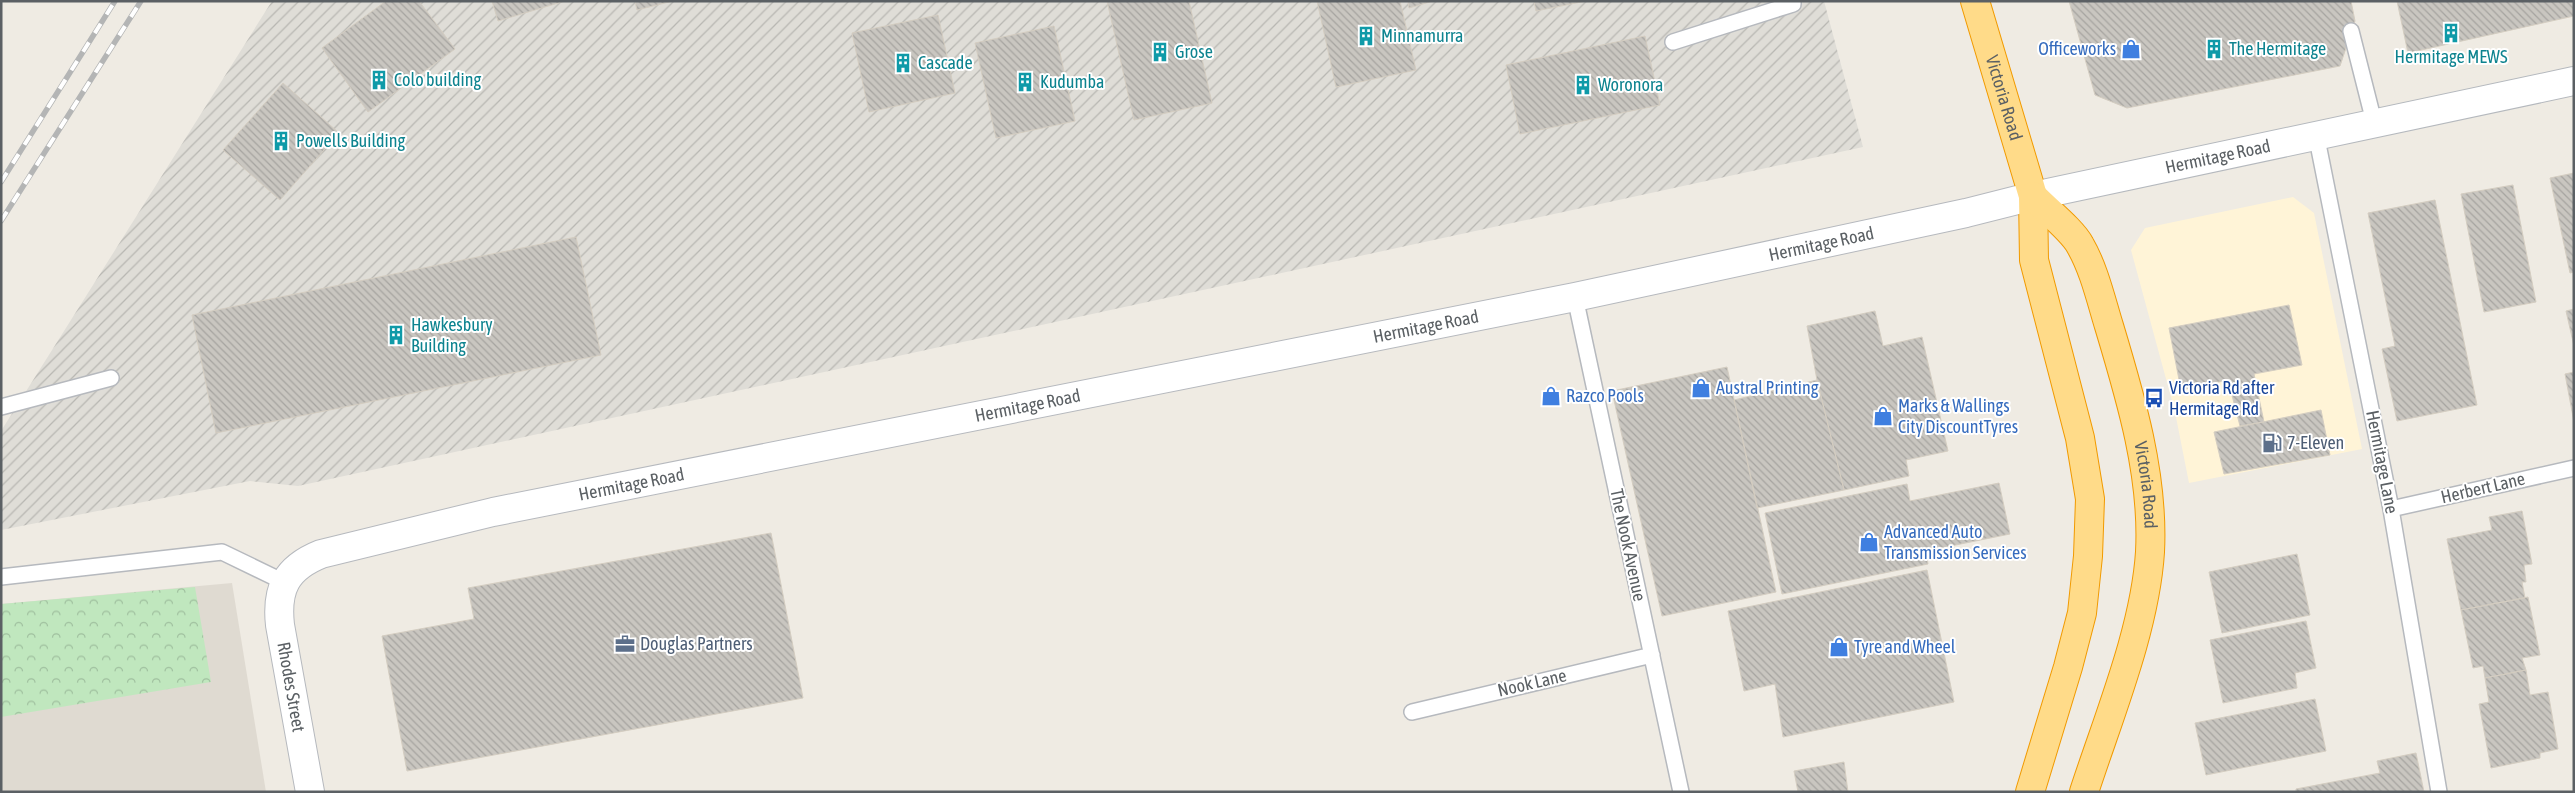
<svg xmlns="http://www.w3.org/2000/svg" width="2575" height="793" font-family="'Asap Condensed',sans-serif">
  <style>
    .commercial { fill: #fff4d7 }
    .industrial { fill: url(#industrial-furrows) }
    .education { fill: #dfdad1 }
    .forest { fill: url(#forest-crowns) }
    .building { fill: url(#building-back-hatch); stroke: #d4cdc1 }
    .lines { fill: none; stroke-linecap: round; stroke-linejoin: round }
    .lane-casing { stroke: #b6b9be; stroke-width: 18 }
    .street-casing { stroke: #b6b9be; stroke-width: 30 }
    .secondary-casing { stroke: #b5b9be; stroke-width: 30 }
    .highway-casing { stroke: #f19a00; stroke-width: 30 }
    .lane { stroke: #fff; stroke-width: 15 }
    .street { stroke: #fff; stroke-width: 28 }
    .secondary { stroke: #fff; stroke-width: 28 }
    .highway { stroke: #ffdb89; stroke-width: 28 }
    .rail-casing { stroke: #b4b5b5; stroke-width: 5.5 }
    .rail { stroke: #fff; stroke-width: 4; stroke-dasharray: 11; stroke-linecap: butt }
    .labels { text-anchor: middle; stroke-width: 4; stroke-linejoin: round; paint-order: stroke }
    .culture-label { font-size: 18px; fill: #0d838f; stroke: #fff; text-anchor: start }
    .shop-label { font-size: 18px; fill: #366cbe; stroke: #fff; text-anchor: start }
    .street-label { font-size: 18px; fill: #5b6064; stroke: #fff }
    .transit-label { font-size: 18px; fill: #164399; stroke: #fff; text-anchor: start }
    .service-label { font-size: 18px; fill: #4e5e75; stroke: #fff; text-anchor: start }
  </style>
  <defs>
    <pattern id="industrial-furrows" width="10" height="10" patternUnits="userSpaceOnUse" patternTransform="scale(1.25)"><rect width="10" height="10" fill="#dfddd7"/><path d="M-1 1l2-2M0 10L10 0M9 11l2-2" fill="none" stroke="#b8b7b2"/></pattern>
    <pattern id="forest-crowns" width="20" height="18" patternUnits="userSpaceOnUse" patternTransform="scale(1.25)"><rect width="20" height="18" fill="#c0e7be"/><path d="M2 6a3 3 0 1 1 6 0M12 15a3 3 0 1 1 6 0" fill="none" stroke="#9fbf9e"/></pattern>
    <pattern id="building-back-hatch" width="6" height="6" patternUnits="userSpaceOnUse" patternTransform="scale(1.25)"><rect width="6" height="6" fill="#c9c6c0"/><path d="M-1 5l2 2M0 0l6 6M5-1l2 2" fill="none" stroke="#a6a4a0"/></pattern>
  </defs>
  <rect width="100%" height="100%" fill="#efebe3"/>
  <path class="commercial" d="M2293 197 2314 213 2362 449 2189 483 2175 412 2131 250 2145 228Z"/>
  <path class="industrial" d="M272 1H1824L1863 147 298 486 250 481 1 530V431Z"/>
  <path class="education" d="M232 583 266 792H1V604Z"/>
  <path class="forest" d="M195 587 211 682 1 717V604Z"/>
  <path class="building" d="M386 1H419L455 49 368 112 322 48Z
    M492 1H565L498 21Z
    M635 1H673L637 10Z
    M1107 1H1189L1212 103 1134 120Z
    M1317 1H1400L1416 70 1336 87Z
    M1408 1H1433L1409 8Z
    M1534 1H1586L1536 11Z
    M2069 1H2351L2355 21 2340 66 2127 108 2095 95Z
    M2397 1H2574V16L2408 53Z
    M938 15 955 93 869 112 852 33Z
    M1054 26 1075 121 996 138 975 43Z
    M1645 36 1660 105 1520 134 1506 65Z
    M283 83 339 133 280 200 223 150Z
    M2574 173V272L2570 273 2550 178Z
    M2513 185 2536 302 2484 312 2461 194Z
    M2435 200 2477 405 2397 421 2382 349 2395 346 2368 213Z
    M576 237 601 355 216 433 192 315Z
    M2289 305 2302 365 2254 374 2264 422 2240 426 2228 380 2181 390 2169 328Z
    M2574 309V346L2566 311Z
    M1875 311 1883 346 1922 337 1948 451 1906 460 1909 476 1844 490 1817 380 1807 326Z
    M1727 367 1776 592 1662 616 1612 391Z
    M2574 372V422L2565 374Z
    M1817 380 1844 490 1757 508 1734 400Z
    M2321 410 2330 455 2224 474 2214 432Z
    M1999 483 2010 534 1926 551 1928 564 1782 594 1765 513 1907 484 1910 501Z
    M2522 511 2532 564 2524 565 2526 582H2522L2525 598 2461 610 2447 539 2492 530 2489 517Z
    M771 533 803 698 407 771 382 636 474 619 468 588Z
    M2297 554 2310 615 2222 633 2209 572Z
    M1927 570 1954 702 1783 737 1775 684 1744 691 1728 611Z
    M2528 597 2540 655 2522 658 2526 670 2485 678 2483 666 2473 668 2461 610Z
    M2306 621 2316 668 2295 673 2297 688 2223 703 2210 640Z
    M2526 670 2530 695 2548 692 2558 749 2540 753V758L2491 768 2479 704 2489 702 2485 678Z
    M2315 699 2326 751 2206 775 2195 723Z
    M2416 753 2424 792H2296V789L2380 773 2377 761Z
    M1844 762 1848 792H1798L1794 771Z"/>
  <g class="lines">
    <defs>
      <path id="lane" d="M2351 31 2374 122
        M1673 42 1793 4V1
        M2316 134 2391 509 2439 792
        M1575 297 1681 792
        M1 407 111 378
        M2391 509 2574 468
        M1 577 222 552 284 582
        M1412 712 1652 655"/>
      <g id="street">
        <path id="s1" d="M310 792 280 625C276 589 286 568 321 554L493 512 1575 297 1966 213 2033 196"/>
      </g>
      <g id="secondary">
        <path id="s2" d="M2033 196 2574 81"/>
      </g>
      <g id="highway">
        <path id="s3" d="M1975 1 2033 196 2034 260 2080 438 2090 499 2088 556 2082 613 2068 667 2030 792"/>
        <path id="s4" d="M2033 196C2045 209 2072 230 2080 245 2094 269 2101 300 2109 326 2131 399 2154 476 2150 552 2145 630 2108 718 2084 792"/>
      </g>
    </defs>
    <use href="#lane" class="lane-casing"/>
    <use href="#street" class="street-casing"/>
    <use href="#secondary" class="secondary-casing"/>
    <use href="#highway" class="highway-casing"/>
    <use href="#lane" class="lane"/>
    <use href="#street" class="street"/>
    <use href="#secondary" class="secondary"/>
    <use href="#highway" class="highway"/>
    <defs>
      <path id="rail" d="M1 182 115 1
        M1 221 141 1"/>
    </defs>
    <use href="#rail" class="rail-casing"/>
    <use href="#rail" class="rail"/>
  </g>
  <defs>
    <symbol id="building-bare" viewBox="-9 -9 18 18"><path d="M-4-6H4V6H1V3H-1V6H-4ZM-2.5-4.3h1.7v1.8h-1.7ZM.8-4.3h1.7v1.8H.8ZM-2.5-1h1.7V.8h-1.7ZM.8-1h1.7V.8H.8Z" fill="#0f9aa8" stroke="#fff" stroke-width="2.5" paint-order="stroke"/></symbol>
    <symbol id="shop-bare" viewBox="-9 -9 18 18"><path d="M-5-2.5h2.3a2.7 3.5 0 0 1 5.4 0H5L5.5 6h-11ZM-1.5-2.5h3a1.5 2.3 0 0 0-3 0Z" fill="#3f7fe0" stroke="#fff" stroke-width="2.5" paint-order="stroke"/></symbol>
    <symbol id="bus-bare" viewBox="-9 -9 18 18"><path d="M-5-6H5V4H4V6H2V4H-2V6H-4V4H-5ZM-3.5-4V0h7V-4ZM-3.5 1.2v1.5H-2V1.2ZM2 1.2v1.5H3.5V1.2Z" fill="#1a4fb4" stroke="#fff" stroke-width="2.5" paint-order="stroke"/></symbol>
    <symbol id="fuel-bare" viewBox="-9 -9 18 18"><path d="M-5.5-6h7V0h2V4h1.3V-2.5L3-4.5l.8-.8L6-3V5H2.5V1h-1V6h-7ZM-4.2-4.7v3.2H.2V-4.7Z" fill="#5c6f8a" stroke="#fff" stroke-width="2.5" paint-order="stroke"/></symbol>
    <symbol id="office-bare" viewBox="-9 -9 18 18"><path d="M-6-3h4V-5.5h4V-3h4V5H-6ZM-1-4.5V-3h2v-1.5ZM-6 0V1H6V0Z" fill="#5c6f8a" stroke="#fff" stroke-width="2.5" paint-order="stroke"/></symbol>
  </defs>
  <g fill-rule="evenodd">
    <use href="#building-bare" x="2437" y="19" width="28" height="28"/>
    <use href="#building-bare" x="1352" y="22" width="28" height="28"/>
    <use href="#shop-bare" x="2117" y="35" width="28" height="28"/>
    <use href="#building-bare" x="2200" y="35" width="28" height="28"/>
    <use href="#building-bare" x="1146" y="38" width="28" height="28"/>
    <use href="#building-bare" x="889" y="49" width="28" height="28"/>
    <use href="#building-bare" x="365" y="66" width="28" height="28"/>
    <use href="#building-bare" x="1011" y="68" width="28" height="28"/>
    <use href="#building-bare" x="1569" y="71" width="28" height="28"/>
    <use href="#building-bare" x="267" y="127" width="28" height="28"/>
    <use href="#building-bare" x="382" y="321" width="28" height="28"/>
    <use href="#shop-bare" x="1687" y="374" width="28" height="28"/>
    <use href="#shop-bare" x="1537" y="382" width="28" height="28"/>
    <use href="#bus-bare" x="2140" y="384" width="28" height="28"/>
    <use href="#shop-bare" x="1869" y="402" width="28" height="28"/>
    <use href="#fuel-bare" x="2258" y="429" width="28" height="28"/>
    <use href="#shop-bare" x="1855" y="528" width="28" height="28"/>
    <use href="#office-bare" x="611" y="630" width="28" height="28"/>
    <use href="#shop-bare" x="1825" y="633" width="28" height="28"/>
  </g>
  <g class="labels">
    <g class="culture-label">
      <text x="1381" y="42">Minnamurra</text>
      <text x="2229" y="55">The Hermitage</text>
      <text x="1175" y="58">Grose</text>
      <text x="2451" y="63" text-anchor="middle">Hermitage MEWS</text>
      <text x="918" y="69">Cascade</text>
      <text x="394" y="86">Colo building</text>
      <text x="1040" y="88">Kudumba</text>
      <text x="1598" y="91">Woronora</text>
      <text x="296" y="147">Powells Building</text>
      <text x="411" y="331">Hawkesbury<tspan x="411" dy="21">Building</tspan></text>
    </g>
    <g class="shop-label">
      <text x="2116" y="55" text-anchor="end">Officeworks</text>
      <text x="1716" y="394">Austral Printing</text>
      <text x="1566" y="402">Razco Pools</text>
      <text x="1898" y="412">Marks &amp; Wallings<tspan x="1898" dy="21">City DiscountTyres</tspan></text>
      <text x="1884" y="538">Advanced Auto<tspan x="1884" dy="21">Transmission Services</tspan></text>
      <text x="1854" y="653">Tyre and Wheel</text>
    </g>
    <g class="street-label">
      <text dy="6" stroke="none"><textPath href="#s3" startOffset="101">Victoria Road</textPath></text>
      <text dy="6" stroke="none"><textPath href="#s2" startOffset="189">Hermitage Road</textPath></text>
      <text dy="6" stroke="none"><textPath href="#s1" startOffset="1792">Hermitage Road</textPath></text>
      <text dy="6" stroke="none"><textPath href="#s1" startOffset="1388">Hermitage Road</textPath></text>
      <text dy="6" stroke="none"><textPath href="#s1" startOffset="982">Hermitage Road</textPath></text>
      <text transform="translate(2382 462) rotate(79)" y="6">Hermitage Lane</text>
      <text dy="6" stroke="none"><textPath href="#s4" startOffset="318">Victoria Road</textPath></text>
      <text dy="6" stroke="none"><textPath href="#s1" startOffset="578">Hermitage Road</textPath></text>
      <text transform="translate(2483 488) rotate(-13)" y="6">Herbert Lane</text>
      <text transform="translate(1628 545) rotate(78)" y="6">The Nook Avenue</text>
      <text transform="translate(1532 683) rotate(-13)" y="6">Nook Lane</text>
      <text transform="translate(291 687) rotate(80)" y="6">Rhodes Street</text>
    </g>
    <g class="transit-label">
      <text x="2169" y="394">Victoria Rd after<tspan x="2169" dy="21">Hermitage Rd</tspan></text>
    </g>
    <g class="service-label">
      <text x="2287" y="449">7-Eleven</text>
      <text x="640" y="650">Douglas Partners</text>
    </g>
  </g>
  <rect width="2575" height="793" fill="none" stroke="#5b6064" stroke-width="5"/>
</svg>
